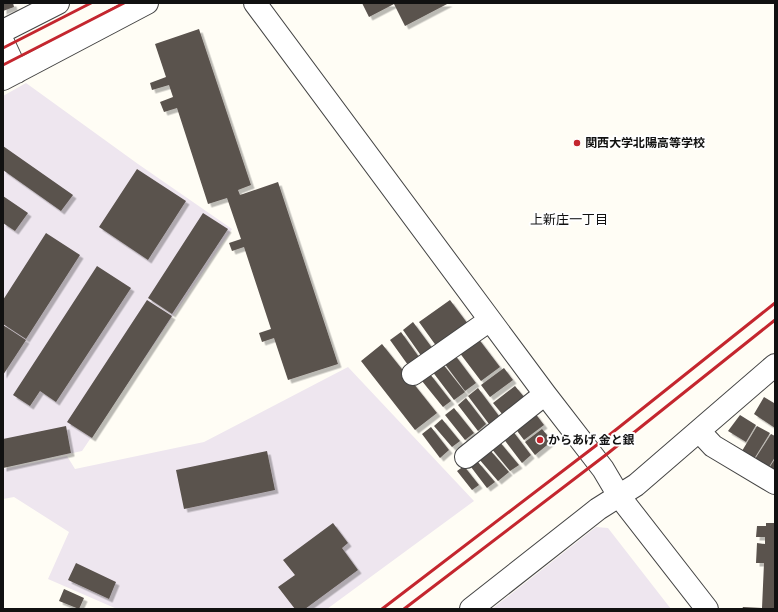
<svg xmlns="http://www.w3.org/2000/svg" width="778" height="612" font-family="Georgia,'Noto Sans JP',serif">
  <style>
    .industrial { fill: #eee6ef }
    .building { fill: #5a524d; filter: url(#shadow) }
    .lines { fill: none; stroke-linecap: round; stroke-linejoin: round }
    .minor-casing { stroke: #444; stroke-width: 24 }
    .minor { stroke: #fff; stroke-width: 22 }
    .rail { stroke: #c4262e; stroke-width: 3 }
    .poi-dot { fill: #c4262e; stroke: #fff; stroke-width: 1.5 }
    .labels { text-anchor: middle; stroke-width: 4; stroke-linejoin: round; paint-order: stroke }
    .poi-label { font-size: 12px; font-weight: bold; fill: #111; stroke: #fff; text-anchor: start }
    .neighbourhood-label { font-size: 13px; fill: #111; stroke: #fff }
  </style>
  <defs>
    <filter id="shadow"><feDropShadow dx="3.5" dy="3.5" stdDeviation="0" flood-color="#0004"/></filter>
  </defs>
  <rect width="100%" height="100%" fill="#fffdf5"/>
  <path class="industrial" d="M26 83 138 164 232 229 82 451 3 468V96Z
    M348 367 474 501 327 609H117L48 579 69 532 14 497 3 499V469L67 456 75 469 204 442Z
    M596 527 608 528 671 609H492Z"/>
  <path class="building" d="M3 3H13L14 7 3 11Z
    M362 3H449L405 26 394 4 369 17Z
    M199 29 251 185 238 190 240 195 278 182 338 364 288 380 274 338 262 342 259 333 271 329 244 247 232 251 229 243 241 239 227 198 208 204 177 108 164 112 160 102 173 97 169 85 152 90 150 83 166 77 155 44Z
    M3 146 73 195 61 211 3 170Z
    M137 169 186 201 148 260 99 227Z
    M3 196 28 213 15 231 3 223Z
    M203 213 228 229 172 314 148 298Z
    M46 233 80 255 26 339 3 324V300Z
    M97 266 131 288 56 402 40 391 30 406 13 395Z
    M147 300 172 316 92 438 67 422Z
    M450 300 468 324 437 347 419 322Z
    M413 322 433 349 422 357 403 330Z
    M3 325 26 340 3 375Z
    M401 332 419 357 408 365 390 340Z
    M478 338 500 367 481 381 459 352Z
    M382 344 437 413 415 430 361 361Z
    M455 355 476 383 465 391 444 363Z
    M442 363 465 392 454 400 432 371Z
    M504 368 513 380 490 397 481 385Z
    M430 374 451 401 443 407 422 381Z
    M515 386 525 398 503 415 493 403Z
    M478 388 499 416 489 424 468 396Z
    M764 397 774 403 775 400V428L754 414Z
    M466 398 486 424 478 431 458 405Z
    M454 408 474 433 465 440 445 415Z
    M535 413 544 425 524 440 515 428Z
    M740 415 756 425 746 442 728 431Z
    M442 419 460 441 452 447 434 426Z
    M66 426 71 453 3 468V439Z
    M757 426 770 433 754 459 742 451Z
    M431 427 449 450 440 458 422 434Z
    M542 429 552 441 535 455 525 442Z
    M512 430 531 455 522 463 503 438Z
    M771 434 775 436V457L769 467 755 459Z
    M499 441 519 465 510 471 491 448Z
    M490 450 509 472 498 481 479 459Z
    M267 451 275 490 184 509 176 470Z
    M775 459V472L769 468Z
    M478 462 495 482 487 488 471 467Z
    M464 466 479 485 472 490 457 471Z
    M333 523 348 543 342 548 358 570 305 609H295L278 587 295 575 283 560Z
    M766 523H775V609H742L743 607 762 608 764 563H756L757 543 765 544V537H756L757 526H766Z
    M76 563 116 582 109 599 68 580Z
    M64 589 84 598 79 609 59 601Z"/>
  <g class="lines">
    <defs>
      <path id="minor" d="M255 3 545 394 603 469 619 496 707 609
        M3 31 58 3
        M3 42 17 72
        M3 79 147 3
        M413 374 490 320
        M699 431 713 446 775 483
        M466 457 545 394
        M471 609 598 509 636 485 775 365"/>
    </defs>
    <use href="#minor" class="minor-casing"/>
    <use href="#minor" class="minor"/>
    <path class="rail" d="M3 48 91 3
      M3 65 124 3
      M382 609 598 444 775 303
      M404 609 607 454 775 320"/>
  </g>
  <g class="poi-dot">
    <circle cx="577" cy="143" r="4"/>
    <circle cx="540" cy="440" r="4"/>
  </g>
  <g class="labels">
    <g class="poi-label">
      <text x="585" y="147">関西大学北陽高等学校</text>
      <text x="548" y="444">からあげ 金と銀</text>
    </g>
    <g class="neighbourhood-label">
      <text x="569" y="224">上新庄一丁目</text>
    </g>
  </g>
  <rect width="778" height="612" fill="none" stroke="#111111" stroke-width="8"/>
</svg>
